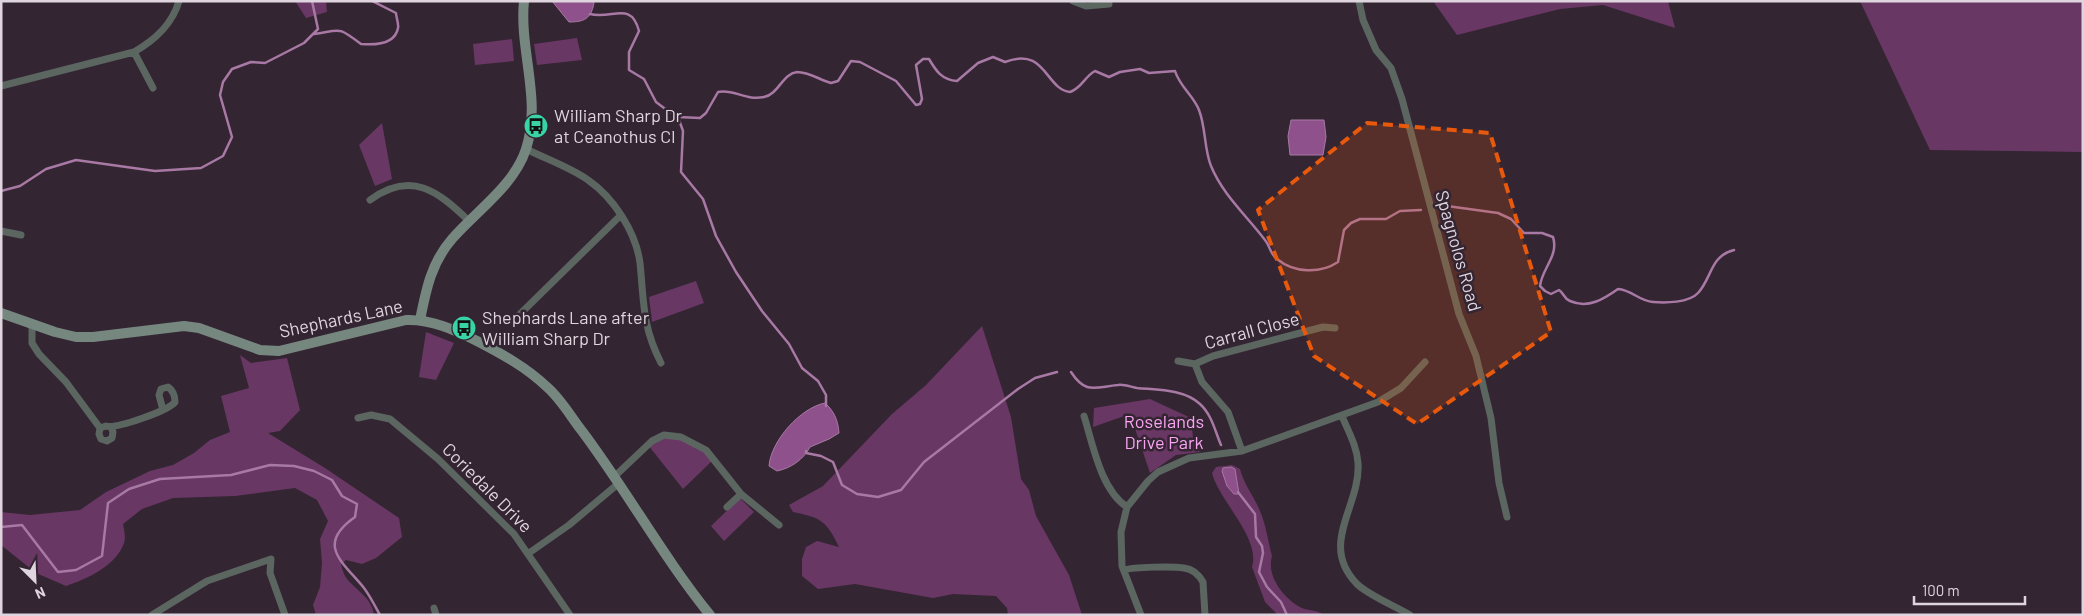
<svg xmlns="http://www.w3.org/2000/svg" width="2084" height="616" font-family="Barlow,sans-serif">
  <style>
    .green { fill: #683764 }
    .water { fill: #8f518b; stroke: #a779a4 }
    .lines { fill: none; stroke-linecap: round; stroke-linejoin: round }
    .stream { stroke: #a779a4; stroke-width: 2.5 }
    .street { stroke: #5b6661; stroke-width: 7 }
    .secondary { stroke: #768780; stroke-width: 10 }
    .marked { fill: #e8590c; fill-opacity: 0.2; stroke: #e8590c; stroke-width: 4; stroke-dasharray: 10 6; stroke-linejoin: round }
    .labels { text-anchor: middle; stroke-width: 5; stroke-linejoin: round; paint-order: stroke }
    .poi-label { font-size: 18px; fill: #dfd5de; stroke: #342532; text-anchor: start }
    .street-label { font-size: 18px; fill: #dfd5de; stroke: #342532 }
    .park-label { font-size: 18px; fill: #f9a3f2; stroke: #342532 }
  </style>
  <rect width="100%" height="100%" fill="#342532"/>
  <path class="green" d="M295 1H326L327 12 306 18Z
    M1433 1H1668L1675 28 1603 5 1560 9 1457 35Z
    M1860 1H2083V152L1930 150Z
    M577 38 582 60 537 65 534 44Z
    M512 39 514 61 475 65 473 44Z
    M382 123 392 179 375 186 359 145Z
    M696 281 704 303 652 322 649 297Z
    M982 326 1011 417 1021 479 1029 490 1036 516 1069 575 1082 615H1008L1007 608 996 596 953 594 933 598 855 584 818 589 802 576V559L806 547 817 541 839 547C826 520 821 518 793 512L789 505 823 486 892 414 926 385Z
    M426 332 454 343 436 380 419 377Z
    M240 355 251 363 287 358 300 410 280 431 268 433 325 468 399 518 402 537 376 558 362 564 346 560 341 564C342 569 344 575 347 579 357 591 372 598 374 615H316L313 605 320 587 322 563 320 539 328 521 317 500 295 488 235 496 173 498 142 509 123 524C124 529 126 538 124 543 116 566 87 579 66 586L36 573 1 545V512L30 515 80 510 106 492 150 471 173 465 194 453 210 440 230 432 221 396 249 388Z
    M1150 399 1191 418 1193 438 1200 452 1176 455 1150 473 1130 414 1093 427 1094 408Z
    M664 435 681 437 714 459 683 489 648 445Z
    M1232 465 1240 469C1245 487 1253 494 1260 511 1266 525 1268 541 1272 556 1266 576 1284 599 1302 608 1309 611 1315 609 1324 615H1278L1265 602 1252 567C1261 538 1219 501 1212 473L1216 467Z
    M740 498 754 512 724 541 711 526Z"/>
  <path class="water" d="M552 1H593L594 3C591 19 584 22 569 22Z
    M1291 120H1324L1326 137 1323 155H1290L1288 136Z
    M825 403C834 411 838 420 839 433L829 439 810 447C803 460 791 468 777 471L769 466C771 441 800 408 825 403Z
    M1231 467 1235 469 1239 494H1234L1227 486 1222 471 1223 468Z"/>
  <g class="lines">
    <path class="stream" d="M590 14C612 20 631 0 639 31L629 52V70L644 79 656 102 668 111 678 117 700 118 706 113 718 92C735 89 746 101 764 97 779 94 782 74 797 72 809 72 820 80 831 83L838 81 851 61 860 62 896 81 916 105 920 104 922 99 916 65 923 59H929C936 71 942 80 957 81L978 63 993 57 1005 62C1046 46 1045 89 1070 92 1082 88 1085 76 1095 71L1109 77 1120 72 1140 69 1149 73 1175 71C1180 87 1193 95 1199 110 1206 128 1204 149 1211 166 1223 195 1246 215 1265 240 1270 246 1270 254 1277 259 1294 273 1320 274 1338 262L1344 230 1351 223 1360 219H1386L1400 211 1421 210
      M314 34C342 30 337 26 361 44 373 45 395 45 398 28 399 24 396 17 396 13L372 1
      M678 117 683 131 681 172 703 199 716 236 736 272 762 311 789 344 802 368 818 381 826 395V406
      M1 191 20 186 46 169 76 160 155 171 201 168 223 156 232 137 220 95 223 82 232 69 251 62 265 63 304 43 318 29 312 1
      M1439 207 1447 206 1498 213 1511 219 1524 233H1542L1553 237C1559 256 1542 268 1540 286L1545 291 1551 294 1559 290C1564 293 1563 298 1570 301 1588 309 1604 299 1618 289 1632 290 1639 301 1653 302 1665 303 1689 303 1698 293 1712 278 1710 256 1734 250
      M1071 372C1086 395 1095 387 1118 385 1124 384 1131 387 1137 388 1157 390 1184 389 1200 404 1212 415 1215 431 1221 445
      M806 451V453L821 456 833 462 842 485 857 494 878 497 901 490 924 462 1018 389 1035 378 1057 372
      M1238 492 1255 514 1256 537 1262 546 1263 553 1259 572 1267 587 1281 602 1287 615
      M1 527 22 525 58 572 76 570 102 556 108 503 129 489 160 479 231 475 270 465 294 466 314 471 332 480 342 496 357 504 355 517C315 545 343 562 364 588 370 596 375 606 380 615"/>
    <path class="street" d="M1073 1 1086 6 1109 4
      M1359 1 1363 20 1376 50 1391 68 1402 99 1459 314 1476 356 1491 418 1499 483 1507 517
      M134 52 153 88
      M1 86 134 52C155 40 172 25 179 1
      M526 149C546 159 570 167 588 180 613 197 636 232 640 263 644 302 642 326 661 363
      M370 200C411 170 438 191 469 221
      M1 231 21 235
      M519 315 620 216
      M32 324V343L39 354 66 382 100 428
      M1178 361 1195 364 1213 356 1323 327 1335 328
      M1195 364 1202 382 1228 412 1242 451
      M1084 416C1093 445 1101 490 1127 507
      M1342 416C1348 431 1357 446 1358 463 1361 506 1318 544 1357 584 1368 595 1395 606 1410 615
      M358 418 371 415 390 419 438 459 514 534 570 615
      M111 427 113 432 112 438 107 441 101 439 99 434 100 428 106 426C116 429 168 411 175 402 175 396 174 391 168 387L161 389 159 395 163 410
      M615 476 652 441 664 435 681 437 706 450 741 494 779 525
      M727 507 741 494
      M529 553 569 525 619 483
      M1124 570C1133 567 1174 566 1184 568 1193 569 1199 575 1203 582L1205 615
      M434 608 436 615
      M152 615 207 581 271 559 270 573 285 615
      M1141 615 1122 566 1121 532 1127 507 1148 481 1158 472 1189 458 1242 451 1378 402 1401 388 1425 362"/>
    <path class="secondary" d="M1 313 55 332 76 337H93L184 326 199 328 260 350 279 351 406 320C431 319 455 330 477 341 502 354 526 367 547 387 561 399 571 417 582 431 627 491 663 557 710 615
      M420 320C426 290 431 263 452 239 476 211 514 186 526 149 542 100 519 50 524 1"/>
  </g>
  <path class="marked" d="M1367 123 1490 133 1551 332 1417 424 1314 356 1258 210Z"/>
  <defs>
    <symbol id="bus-disc" viewBox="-11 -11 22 22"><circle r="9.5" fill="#38d4a6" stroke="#342532"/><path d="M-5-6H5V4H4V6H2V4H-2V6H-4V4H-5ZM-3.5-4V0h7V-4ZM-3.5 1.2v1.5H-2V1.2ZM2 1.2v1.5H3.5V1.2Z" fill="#111"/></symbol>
  </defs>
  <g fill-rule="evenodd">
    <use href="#bus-disc" x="522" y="112" width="28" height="28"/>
    <use href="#bus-disc" x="450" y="314" width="28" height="28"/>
  </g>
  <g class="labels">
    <g class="poi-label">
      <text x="554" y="122">William Sharp Dr<tspan x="554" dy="21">at Ceanothus Cl</tspan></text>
      <text x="482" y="324">Shephards Lane after<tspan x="482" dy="21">William Sharp Dr</tspan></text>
    </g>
    <g class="street-label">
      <text transform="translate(1458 251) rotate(74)" y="6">Spagnolos Road</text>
      <text transform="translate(341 319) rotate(-12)" y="6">Shephards Lane</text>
      <text transform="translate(1252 331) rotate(-15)" y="6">Carrall Close</text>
      <text transform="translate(487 488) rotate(45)" y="6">Coriedale Drive</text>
    </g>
    <g class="park-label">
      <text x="1164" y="428">Roselands<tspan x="1164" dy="21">Drive Park</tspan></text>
    </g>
  </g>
  <rect width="2084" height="616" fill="none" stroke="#dfd5de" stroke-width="5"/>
  <g transform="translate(35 581) rotate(156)" stroke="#342532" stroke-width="4" paint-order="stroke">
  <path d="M0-4L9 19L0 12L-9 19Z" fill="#dfd5de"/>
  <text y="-8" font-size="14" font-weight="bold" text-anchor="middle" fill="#dfd5de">N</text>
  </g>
  <path d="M1914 596v8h111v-8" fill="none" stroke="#dfd5de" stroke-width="2.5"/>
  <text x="1922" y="596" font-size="15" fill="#dfd5de" stroke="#342532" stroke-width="4" paint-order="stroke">100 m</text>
</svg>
